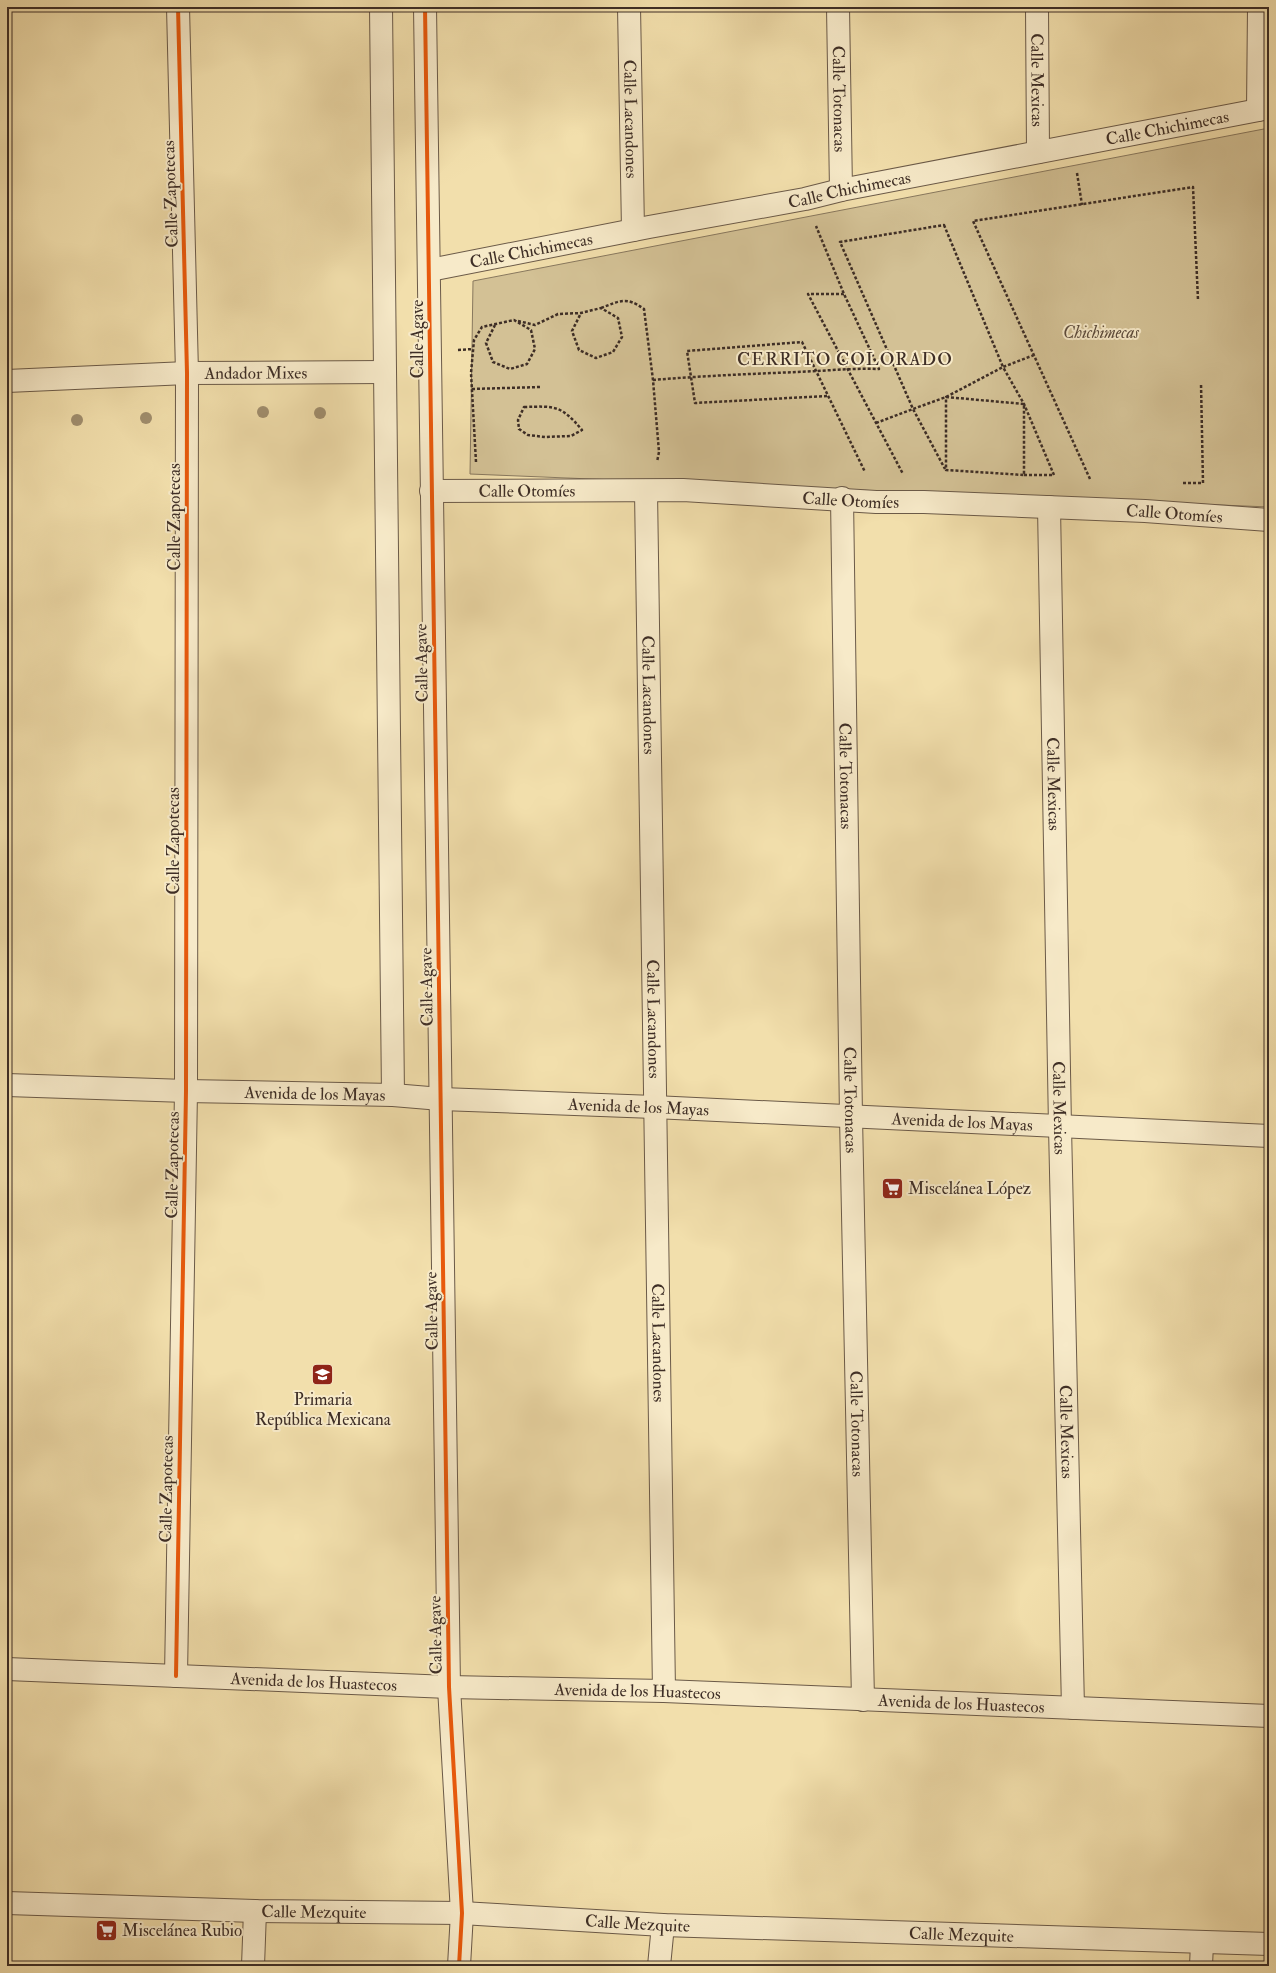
<svg xmlns="http://www.w3.org/2000/svg" width="1276" height="1973" font-family="'IM FELL Double Pica',serif">
  <style>
    .green { fill: #d3c195; stroke: #88785e }
    .lines { fill: none; stroke-linecap: round; stroke-linejoin: round }
    .minor-casing { stroke: #6b5a48; stroke-width: 24 }
    .path { stroke: #3e2e26; stroke-width: 2.5; stroke-dasharray: 3 2; stroke-linecap: butt }
    .minor { stroke: #f7eac9; stroke-width: 22 }
    .cycleway-casing { stroke: #f7eac9; stroke-width: 6 }
    .cycleway { stroke: #e8590c; stroke-width: 4 }
    .tree { fill: #a08e6e }
    .labels { text-anchor: middle; stroke-width: 4; stroke-linejoin: round; paint-order: stroke }
    .street-label { font-size: 17px; fill: #3e2e26; stroke: #f7eac9 }
    .park-label { font-size: 17px; font-style: italic; fill: #5c4b3c; stroke: #f7eac9 }
    .poi-label { font-size: 17px; fill: #3e2e26; stroke: #f7eac9; text-anchor: start }
    .neighbourhood-label { font-size: 18px; letter-spacing: 1px; fill: #3e2e26; stroke: #f7eac9 }
  </style>
  <rect width="100%" height="100%" fill="#f2dfac"/>
  <filter id="stains"><feTurbulence type="fractalNoise" baseFrequency=".005" numOctaves="4"/><feColorMatrix values="0 0 0 0 .2 0 0 0 0 .09 0 0 0 0 .02 0 0 0 .5 -.17"/></filter>
  <radialGradient id="worn" r=".72"><stop offset=".6" stop-color="#630" stop-opacity="0"/><stop offset="1" stop-color="#630" stop-opacity=".3"/></radialGradient>
  <path class="green" d="M1269 128V507L470 474 473 281Z"/>
  <g class="lines">
    <defs>
      <g id="minor">
        <path d="M381 7 393 1095"/>
        <path d="M425 7 449 1687 462 1913 459 1966"/>
        <path id="s1" d="M629 7 633 230"/>
        <path id="s2" d="M838 7 841 190"/>
        <path id="s3" d="M1037 7 1038 152"/>
        <path d="M1258 110 1259 7"/>
        <path id="s4" d="M430 270 649 227 805 199 841 190 1269 108"/>
        <path id="s5" d="M7 381 187 373 385 372"/>
        <path id="s6" d="M431 491 683 490 876 502H924L1145 511 1269 520"/>
        <path id="s7" d="M646 491 664 1691"/>
        <path id="s8" d="M842 498 851 1117 863 1700"/>
        <path id="s9" d="M1049 507 1060 1127 1073 1708"/>
        <path id="s10" d="M7 1085 186 1091 393 1095 441 1099 654 1107 1269 1136"/>
        <path id="s11" d="M7 1669 449 1687 664 1691 1269 1716"/>
        <path d="M176 1676 186 1091 187 373 178 7"/>
        <path id="s12" d="M7 1903 255 1911 462 1913 663 1925 1269 1944"/>
        <path d="M253 1966 255 1911"/>
        <path d="M659 1966 663 1925"/>
        <path d="M1201 1966 1202 1943"/>
      </g>
    </defs>
    <use href="#minor" class="minor-casing"/>
    <path class="path" d="M1077 173 1082 205
      M944 225 1003 367 946 397 913 409 840 242Z
      M844 294H808L903 474
      M601 308C620 301 626 296 644 309L653 380 659 452 657 462
      M518 321 535 325 558 314 581 313 601 308 618 318 622 337 613 352 596 358 579 350 572 331 581 313
      M458 350 473 349
      M653 380C700 376 749 374 797 372 824 371 851 368 879 369L844 294 816 226
      M472 389 540 387
      M827 396 695 403 687 351 802 342 865 472
      M946 397 1024 404V475L946 470Z
      M524 407C555 406 561 405 582 430L571 436 545 437 528 435 519 429 518 420Z
      M876 423 913 409 945 469
      M476 462 471 373 474 340 482 327 514 320 531 330 535 349 527 364 510 369 493 362 486 343 495 325
      M1024 475H1054L1024 404 1003 367 1034 355
      M1090 479 973 221 1193 187 1198 300
      M1183 483H1203L1201 383"/>
    <use href="#minor" class="minor"/>
    <defs>
      <path id="cycleway" d="M425 7 449 1687 462 1913 459 1966
        M176 1676 186 1091 187 373 178 7"/>
    </defs>
    <use href="#cycleway" class="cycleway-casing"/>
    <use href="#cycleway" class="cycleway"/>
  </g>
  <g class="tree">
    <circle cx="263" cy="412" r="6"/>
    <circle cx="320" cy="413" r="6"/>
    <circle cx="146" cy="418" r="6"/>
    <circle cx="77" cy="420" r="6"/>
  </g>
  <defs>
    <symbol id="supermarket-square" viewBox="-11 -11 22 22"><rect x="-9" y="-9" width="18" height="18" rx="4" fill="#8f2418" stroke="#f7eac9"/><path d="M-6-5.5h2.5l.6 2H6L4.5 2H-2.5L-4.4-4H-6ZM-1.5 3.2a1.3 1.3 0 1 0 .1 0ZM3 3.2a1.3 1.3 0 1 0 .1 0Z" fill="#fff"/></symbol>
    <symbol id="school-square" viewBox="-11 -11 22 22"><rect x="-9" y="-9" width="18" height="18" rx="4" fill="#8f2418" stroke="#f7eac9"/><path d="M0-5L7-2L0 1L-7-2ZM-4 1L0 2.5L4 1V4Q0 6-4 4Z" fill="#fff"/></symbol>
  </defs>
  <g fill-rule="evenodd">
    <use href="#supermarket-square" x="880" y="1176" width="25" height="25"/>
    <use href="#school-square" x="310" y="1362" width="25" height="25"/>
    <use href="#supermarket-square" x="94" y="1918" width="25" height="25"/>
  </g>
  <g class="labels">
    <g class="street-label">
      <text dy="6" stroke="none"><textPath href="#s3" startOffset="73">Calle Mexicas</textPath></text>
      <text dy="6" stroke="none"><textPath href="#s2" startOffset="92">Calle Totonacas</textPath></text>
      <text dy="6" stroke="none"><textPath href="#s1" startOffset="112">Calle Lacandones</textPath></text>
      <text dy="6" stroke="none"><textPath href="#s4" startOffset="751">Calle Chichimecas</textPath></text>
      <text dy="6" stroke="none"><textPath href="#s4" startOffset="427">Calle Chichimecas</textPath></text>
      <text transform="translate(170 194) rotate(-92)" y="6">Calle Zapotecas</text>
      <text dy="6" stroke="none"><textPath href="#s4" startOffset="103">Calle Chichimecas</textPath></text>
      <text transform="translate(417 339) rotate(-90)" y="6">Calle Agave</text>
      <text dy="6" stroke="none"><textPath href="#s5" startOffset="249">Andador Mixes</textPath></text>
      <text dy="6" stroke="none"><textPath href="#s6" startOffset="96">Calle Otomíes</textPath></text>
      <text dy="6" stroke="none"><textPath href="#s6" startOffset="420">Calle Otomíes</textPath></text>
      <text dy="6" stroke="none"><textPath href="#s6" startOffset="744">Calle Otomíes</textPath></text>
      <text transform="translate(174 517) rotate(-90)" y="6">Calle Zapotecas</text>
      <text transform="translate(421 663) rotate(-91)" y="6">Calle Agave</text>
      <text dy="6" stroke="none"><textPath href="#s7" startOffset="204">Calle Lacandones</textPath></text>
      <text dy="6" stroke="none"><textPath href="#s8" startOffset="278">Calle Totonacas</textPath></text>
      <text dy="6" stroke="none"><textPath href="#s9" startOffset="277">Calle Mexicas</textPath></text>
      <text transform="translate(173 841) rotate(-90)" y="6">Calle Zapotecas</text>
      <text transform="translate(426 987) rotate(-91)" y="6">Calle Agave</text>
      <text dy="6" stroke="none"><textPath href="#s7" startOffset="528">Calle Lacandones</textPath></text>
      <text dy="6" stroke="none"><textPath href="#s10" startOffset="308">Avenida de los Mayas</textPath></text>
      <text dy="6" stroke="none"><textPath href="#s8" startOffset="602">Calle Totonacas</textPath></text>
      <text dy="6" stroke="none"><textPath href="#s10" startOffset="632">Avenida de los Mayas</textPath></text>
      <text dy="6" stroke="none"><textPath href="#s9" startOffset="601">Calle Mexicas</textPath></text>
      <text dy="6" stroke="none"><textPath href="#s10" startOffset="956">Avenida de los Mayas</textPath></text>
      <text transform="translate(172 1165) rotate(-89)" y="6">Calle Zapotecas</text>
      <text transform="translate(431 1311) rotate(-91)" y="6">Calle Agave</text>
      <text dy="6" stroke="none"><textPath href="#s7" startOffset="852">Calle Lacandones</textPath></text>
      <text dy="6" stroke="none"><textPath href="#s8" startOffset="926">Calle Totonacas</textPath></text>
      <text dy="6" stroke="none"><textPath href="#s9" startOffset="925">Calle Mexicas</textPath></text>
      <text transform="translate(166 1489) rotate(-89)" y="6">Calle Zapotecas</text>
      <text transform="translate(435 1635) rotate(-91)" y="6">Calle Agave</text>
      <text dy="6" stroke="none"><textPath href="#s11" startOffset="307">Avenida de los Huastecos</textPath></text>
      <text dy="6" stroke="none"><textPath href="#s11" startOffset="631">Avenida de los Huastecos</textPath></text>
      <text dy="6" stroke="none"><textPath href="#s11" startOffset="955">Avenida de los Huastecos</textPath></text>
      <text dy="6" stroke="none"><textPath href="#s12" startOffset="307">Calle Mezquite</textPath></text>
      <text dy="6" stroke="none"><textPath href="#s12" startOffset="631">Calle Mezquite</textPath></text>
      <text dy="6" stroke="none"><textPath href="#s12" startOffset="955">Calle Mezquite</textPath></text>
    </g>
    <g class="park-label">
      <text x="1101" y="338">Chichimecas</text>
    </g>
    <g class="poi-label">
      <text x="908" y="1194">Miscelánea López</text>
      <text x="323" y="1405" text-anchor="middle">Primaria<tspan x="323" dy="20">República Mexicana</tspan></text>
      <text x="122" y="1936">Miscelánea Rubio</text>
    </g>
    <g class="neighbourhood-label">
      <text x="845" y="365">CERRITO COLORADO</text>
    </g>
  </g>
  <rect width="1276" height="1973" fill="none" stroke="#f2dfac" stroke-width="24"/>
  <rect x="8" y="8" width="1260" height="1957" fill="none" stroke="#3e2e26" stroke-width="2"/>
  <rect x="12" y="12" width="1252" height="1949" fill="none" stroke="#3e2e26"/>
  <rect width="100%" height="100%" filter="url(#stains)"/>
  <rect width="100%" height="100%" fill="url(#worn)"/>
</svg>
